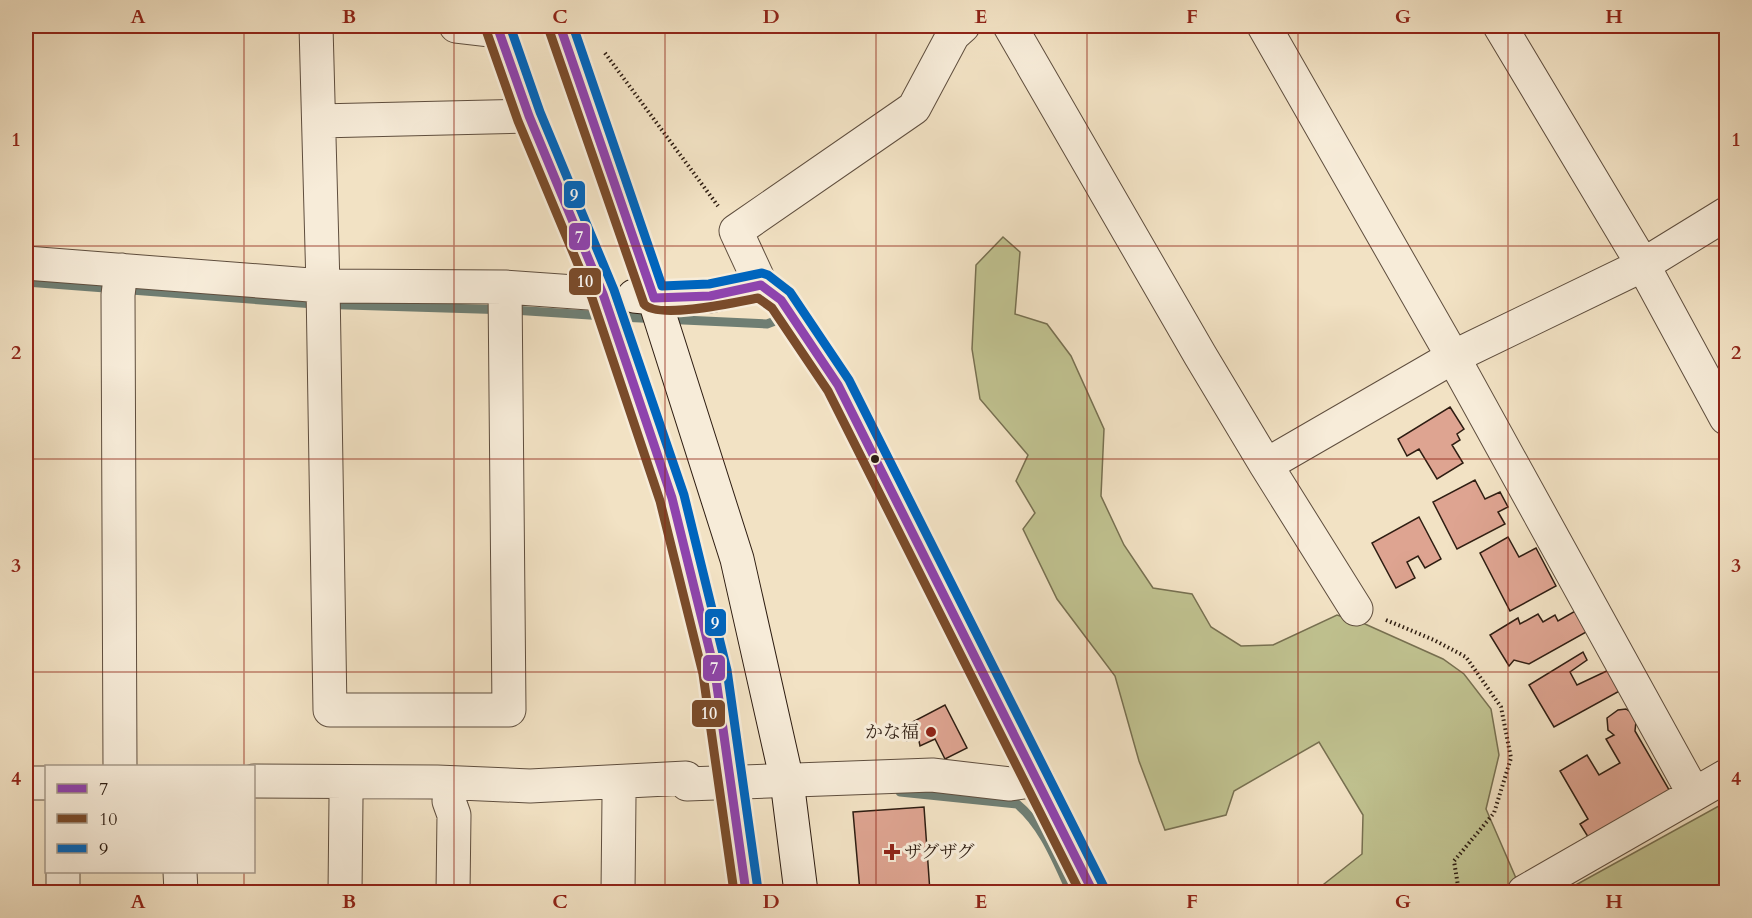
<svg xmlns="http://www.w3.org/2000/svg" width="1752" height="918" font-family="Cardo,'Noto Serif JP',serif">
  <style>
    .green { fill: #c0c290; stroke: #777051; stroke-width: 1.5 }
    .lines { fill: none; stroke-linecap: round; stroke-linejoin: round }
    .stream { stroke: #6f7e73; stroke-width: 9 }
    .building { fill: #dea491; stroke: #2e1d12; stroke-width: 1.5 }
    .street-casing { stroke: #5f4e3e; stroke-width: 35 }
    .secondary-casing { stroke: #2e1d12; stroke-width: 35 }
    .path { stroke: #2e1d12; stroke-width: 4; stroke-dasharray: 1.5 3; stroke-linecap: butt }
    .street { stroke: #f7ecd9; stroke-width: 33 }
    .secondary { stroke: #f7ecd9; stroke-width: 33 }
    .bus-1-casing { stroke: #f7ecd9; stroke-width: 14 }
    .bus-2-casing { stroke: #f7ecd9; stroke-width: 14 }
    .bus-3-casing { stroke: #f7ecd9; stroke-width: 14 }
    .bus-1 { stroke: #8e44ad; stroke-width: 9 }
    .bus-2 { stroke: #7a4b2a; stroke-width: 9 }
    .bus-3 { stroke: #0065bd; stroke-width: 9 }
    .grid { fill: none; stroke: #8f2418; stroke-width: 1.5; stroke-opacity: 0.55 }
    .bus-dot { fill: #2e1d12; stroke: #f7ecd9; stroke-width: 2 }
    .poi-dot { fill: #8f2418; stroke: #f7ecd9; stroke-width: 2 }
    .labels { text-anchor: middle; stroke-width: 6; stroke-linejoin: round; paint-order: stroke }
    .poi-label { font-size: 18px; fill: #2e1d12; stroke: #f7ecd9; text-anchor: end }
    .line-badge { stroke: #f7ecd9; stroke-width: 2 }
    .badge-label { font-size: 16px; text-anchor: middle; font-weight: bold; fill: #fff }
    .neatline { fill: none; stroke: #8f2418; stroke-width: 2 }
    .grid-label { font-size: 20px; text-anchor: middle; font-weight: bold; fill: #8f2418 }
  </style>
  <rect width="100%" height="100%" fill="#f2e2c4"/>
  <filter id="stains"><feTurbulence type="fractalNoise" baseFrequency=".00333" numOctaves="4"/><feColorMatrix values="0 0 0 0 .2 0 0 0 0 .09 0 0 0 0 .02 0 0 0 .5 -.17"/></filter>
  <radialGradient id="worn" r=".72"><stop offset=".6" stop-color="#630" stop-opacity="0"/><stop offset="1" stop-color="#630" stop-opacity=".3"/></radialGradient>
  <path class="green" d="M1003 237 1020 252 1015 314 1047 324 1071 356 1104 429 1101 496 1124 545 1153 588 1192 594 1211 627 1241 646 1273 645 1337 615 1365 624 1443 659 1464 674 1491 709 1499 755 1486 809 1522 892H1314L1362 854 1363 815 1319 742 1234 791 1226 815 1165 830 1139 761 1115 676 1057 599 1023 529 1035 513 1016 481 1028 455 980 399 972 349 976 265Z
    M1726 802V892H1563Z"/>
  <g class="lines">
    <path class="stream" d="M26 282 314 304 513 310 605 316
      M619 317 767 324 775 321
      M900 792 1017 804C1043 825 1057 862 1071 892"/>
  </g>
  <path class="building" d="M1450 407 1464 429 1457 434 1460 440 1452 445 1463 463 1437 479 1419 449 1407 456 1398 439Z
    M1475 480 1485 499 1500 492 1508 507 1498 512 1505 524 1457 549 1433 502Z
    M1419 517 1441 559 1425 568 1418 556 1407 562 1415 578 1396 588 1372 543Z
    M1508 537 1519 557 1536 548 1556 586 1510 611 1480 553Z
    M1577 610 1588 631 1529 664 1514 660 1509 666 1490 635 1518 618 1520 624 1538 614 1543 622 1555 615 1558 621Z
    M1583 652 1587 660 1570 672 1577 685 1613 668 1625 688 1554 727 1529 685Z
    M945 705 967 748 945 759 935 739 920 746 918 736 907 741 901 728Z
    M1626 709 1632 713 1636 721 1635 731 1675 800 1595 848 1580 824 1588 819 1560 771 1587 755 1599 775 1620 763 1606 739 1614 735 1608 730 1607 718 1618 710Z
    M924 807 930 892H860L853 812Z"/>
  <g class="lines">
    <defs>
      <path id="street" d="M316 26 323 286 330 710H509L505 287
        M456 26 499 31
        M1010 26 1200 355 1266 465 1453 357 1643 265 1726 214
        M1264 26 1453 357 1694 794
        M1500 26 1643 265 1726 418
        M319 121 529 116
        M26 263 323 286 505 287 603 294
        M761 285 736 231 914 108 953 35 963 26
        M1266 465 1356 609
        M120 766 118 295 121 270
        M254 781 437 782 530 786 686 778 687 784 932 775 1010 784 1038 780
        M26 783H46
        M449 801 454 815 453 892
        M63 872V892
        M180 872 181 892
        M345 892 346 799
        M618 892 619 797
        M1524 892 1726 776"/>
      <path id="secondary" d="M497 26 529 116 603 294 672 498 715 672 746 892
        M560 26 654 298 737 559 787 781 801 892
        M634 296 654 298 710 296 761 285 781 300 838 385 1093 892"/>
    </defs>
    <use href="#street" class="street-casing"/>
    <use href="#secondary" class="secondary-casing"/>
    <path class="path" d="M605 53 718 206
      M1386 620 1434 640 1466 657 1501 707 1511 758 1494 813 1454 861 1459 892"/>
    <use href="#street" class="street"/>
    <use href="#secondary" class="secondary"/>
    <defs>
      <path id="bus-1" d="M497 26 529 116 603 294 672 498 715 672 746 892
        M560 26 654 298 710 296 761 285 781 300 838 385 1093 892"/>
      <path id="bus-2" d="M486 30 518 121 592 298 660 501 703 674 734 892
        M549 30 644 304C657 320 737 302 758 298L772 308 828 391 1080 892"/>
      <path id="bus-3" d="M510 26 540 112 614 290 684 495 727 670 758 890
        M573 26 662 286 709 284 762 273 768 275 790 292 849 380 1104 887"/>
    </defs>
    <use href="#bus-1" class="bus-1-casing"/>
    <use href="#bus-2" class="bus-2-casing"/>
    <use href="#bus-3" class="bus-3-casing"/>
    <use href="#bus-1" class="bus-1"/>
    <use href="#bus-2" class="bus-2"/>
    <use href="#bus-3" class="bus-3"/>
  </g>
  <path class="grid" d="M244 26V766M454 26V892M665 26V892M876 26V892M1087 26V892M1298 26V892M1508 26V892M26 246H1726M26 459H1726M26 672H1726M244 872V892"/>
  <circle class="bus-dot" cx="875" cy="459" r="5"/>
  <g class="poi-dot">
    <circle cx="931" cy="732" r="6"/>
    <path d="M889 843h6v6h6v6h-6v6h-6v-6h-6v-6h6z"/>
  </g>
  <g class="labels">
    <g class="poi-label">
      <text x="919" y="738">かな福</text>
      <text x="904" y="858" text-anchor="start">ザグザグ</text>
    </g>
  </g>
  <g class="line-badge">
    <rect x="563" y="180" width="23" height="29" rx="6" fill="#0065bd"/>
    <rect x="568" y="222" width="23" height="29" rx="6" fill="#8e44ad"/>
    <rect x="568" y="267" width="34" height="29" rx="6" fill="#7a4b2a"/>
    <rect x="704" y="608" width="23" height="29" rx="6" fill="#0065bd"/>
    <rect x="702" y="654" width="24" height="28" rx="6" fill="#8e44ad"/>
    <rect x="691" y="699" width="35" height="29" rx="6" fill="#7a4b2a"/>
  </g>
  <g class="badge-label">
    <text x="574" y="201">9</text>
    <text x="579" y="243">7</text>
    <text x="585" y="287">10</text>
    <text x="715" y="629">9</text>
    <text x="714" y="674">7</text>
    <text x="709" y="719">10</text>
  </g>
  <rect width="1752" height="918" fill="none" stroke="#f2e2c4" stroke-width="66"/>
  <rect x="45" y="765" width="210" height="108" fill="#f7ecd9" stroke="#a79989" stroke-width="1.5"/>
  <rect x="57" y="784" width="30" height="9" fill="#8e44ad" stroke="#a79989" stroke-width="1.5"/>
  <text x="99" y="795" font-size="18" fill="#2e1d12">7</text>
  <rect x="57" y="814" width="30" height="9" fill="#7a4b2a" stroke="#a79989" stroke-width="1.5"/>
  <text x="99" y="825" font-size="18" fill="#2e1d12">10</text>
  <rect x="57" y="844" width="30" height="9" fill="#0065bd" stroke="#a79989" stroke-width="1.5"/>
  <text x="99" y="855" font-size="18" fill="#2e1d12">9</text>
  <rect x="33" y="33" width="1686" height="852" class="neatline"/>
  <g class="grid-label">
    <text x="138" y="23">A</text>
    <text x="349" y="23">B</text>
    <text x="560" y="23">C</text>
    <text x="771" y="23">D</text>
    <text x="981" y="23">E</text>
    <text x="1192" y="23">F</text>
    <text x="1403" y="23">G</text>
    <text x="1614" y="23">H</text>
    <text x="16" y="146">1</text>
    <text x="1736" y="146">1</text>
    <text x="16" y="359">2</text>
    <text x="1736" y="359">2</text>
    <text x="16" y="572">3</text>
    <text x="1736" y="572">3</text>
    <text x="16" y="785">4</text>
    <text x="1736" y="785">4</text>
    <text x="138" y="908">A</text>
    <text x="349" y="908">B</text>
    <text x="560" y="908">C</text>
    <text x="771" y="908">D</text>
    <text x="981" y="908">E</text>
    <text x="1192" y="908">F</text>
    <text x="1403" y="908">G</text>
    <text x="1614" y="908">H</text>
  </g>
  <rect width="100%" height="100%" filter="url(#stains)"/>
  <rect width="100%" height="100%" fill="url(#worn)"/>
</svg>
